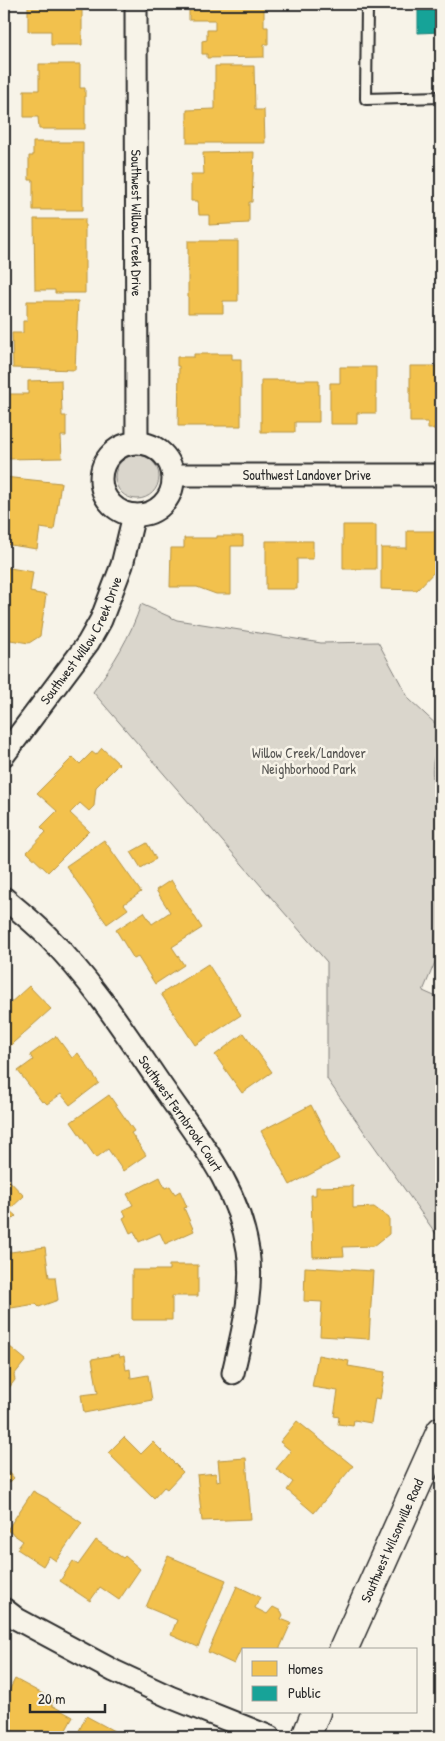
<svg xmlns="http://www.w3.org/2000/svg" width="445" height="1741" font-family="'Patrick Hand',sans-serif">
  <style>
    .green { fill: #dad6cc; stroke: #82807c }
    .homes { fill: #f2c14e; stroke: #b69444 }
    .public { fill: #17a398; stroke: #1d7f77 }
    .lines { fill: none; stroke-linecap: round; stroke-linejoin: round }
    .lane-casing { stroke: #2b2b2b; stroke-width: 14 }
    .street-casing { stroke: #2b2b2b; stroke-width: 25 }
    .primary-casing { stroke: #2b2b2b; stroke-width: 31 }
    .lane { stroke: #f7f3e8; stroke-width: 10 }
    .street { stroke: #f7f3e8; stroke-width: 21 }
    .primary { stroke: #f7f3e8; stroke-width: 28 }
    .labels { text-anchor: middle; stroke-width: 5; stroke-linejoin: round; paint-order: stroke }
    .street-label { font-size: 14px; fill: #2b2b2b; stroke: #f7f3e8 }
    .park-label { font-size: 14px; fill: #575653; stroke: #f7f3e8 }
  </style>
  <rect width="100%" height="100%" fill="#f7f3e8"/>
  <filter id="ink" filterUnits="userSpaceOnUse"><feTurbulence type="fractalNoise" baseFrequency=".02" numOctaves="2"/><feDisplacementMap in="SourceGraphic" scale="10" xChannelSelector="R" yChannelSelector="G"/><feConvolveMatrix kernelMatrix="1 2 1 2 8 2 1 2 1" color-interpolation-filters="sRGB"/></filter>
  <g filter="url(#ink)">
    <path class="green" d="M115 477a22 22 0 1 1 44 0a22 22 0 1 1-44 0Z
      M141 604 177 620 321 643 378 642 409 699 441 729C441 739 440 743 436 752 429 769 433 789 441 806V948L423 991 441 999V1241L327 1079V962L93 692C113 664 131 636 141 604Z"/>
    <path class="homes" d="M28 4H82V45H51V31H28Z
      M185 4H264V27H268V44H264V57L207 58V54H202V41L207 40V30H215V20H189V7H185Z
      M39 64H80V88H85V129H39L38 117H24V90H39Z
      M215 66H254L255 110H264L265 143H187V110L215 109Z
      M33 142H83V210H33V180H29V156H33Z
      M254 152 252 202H249V223L209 225V215H199L198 201H191V174H204L203 153Z
      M34 219H85V293H55V290H35Z
      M188 241H238V301H223V313H188Z
      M27 301H78L75 370 13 368 12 333H23V321H27Z
      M194 354H232V359H241V426H178L179 366H177V357H194Z
      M410 366H441V429H428V422H410Z
      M340 367H376V413H357V424H330V383H340Z
      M61 380 62 416H66V436H61L62 458 7 459 6 444H4V406H7V394H28V381Z
      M261 380H319V422H295V432H261Z
      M4 477 61 483 54 530 40 528 37 549 4 544Z
      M343 525H376V569H343Z
      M407 531H436V570L417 590 381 589V548H407Z
      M217 536H243V546H231V594H216L197 587H170L171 548H184V538H217Z
      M266 541H313V559H297V589H266Z
      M4 567 33 572 30 592 46 595 40 636 29 643 4 639Z
      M102 748 119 764 96 787 94 806 89 811 80 803 70 813 89 831 48 872 27 852 46 832 41 827 57 811 37 793 73 757 80 764 92 752 96 755Z
      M104 840 141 892 124 904 128 909 107 924 66 866Z
      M147 843 156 859 141 868 131 852Z
      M171 880 202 928 172 947 184 965 155 984 138 957 134 959 116 930 144 912 152 924 170 912 156 890Z
      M208 964 241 1015 195 1045 161 994Z
      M29 986 51 1009 4 1051V1000L8 1005Z
      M244 1033 272 1072 242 1093 215 1055Z
      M56 1036 72 1058 78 1053 99 1083 70 1105 61 1094 47 1104 44 1101 42 1102 18 1071 33 1060 30 1055Z
      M109 1095 134 1131 131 1133 146 1155 123 1171 108 1149 96 1158 71 1122Z
      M311 1105 339 1159 290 1185 261 1131Z
      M4 1175 24 1196 9 1210 16 1216 4 1228Z
      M160 1177 165 1188 170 1186 175 1194 180 1191 187 1207 184 1208 194 1231 165 1244 160 1233 139 1242 134 1231 130 1233 123 1218 126 1216 123 1210 133 1205 127 1194Z
      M353 1186V1208L374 1207 389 1218V1234L374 1246 343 1247 344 1256 313 1257 311 1195H316V1187Z
      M45 1247 49 1277H55L58 1300 39 1307 36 1304 5 1309 4 1253Z
      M169 1265H198V1296H172V1320H132V1270H169Z
      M305 1267 373 1271 369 1339 320 1336 322 1302 304 1301Z
      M4 1342 26 1360 14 1375 15 1380 9 1388 4 1389Z
      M119 1354 120 1357 124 1356 126 1370 130 1369 131 1378 148 1375 152 1400 84 1413 81 1395 98 1393 92 1359Z
      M318 1355 349 1361 348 1366 385 1372 380 1399 375 1398 371 1423 354 1420 353 1426 338 1424 339 1417 334 1416 338 1391 312 1387Z
      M297 1421 353 1466 314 1513 287 1490 293 1482 276 1469 291 1451 280 1442Z
      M124 1437 141 1454 153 1442 183 1472 167 1489 164 1487 154 1498 108 1453Z
      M246 1458 251 1519 202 1521 197 1475 216 1473 217 1482 220 1481 218 1460Z
      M4 1466 14 1478 4 1488Z
      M33 1491 48 1499 49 1501 82 1523 56 1561 49 1556 43 1566 17 1549 23 1541 7 1530Z
      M96 1540 123 1558 125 1556 140 1569 119 1600 100 1587 90 1601 60 1581 73 1561 78 1565Z
      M168 1556 226 1580 198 1647 171 1635 177 1620 146 1607Z
      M237 1586 260 1597 255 1608 267 1614 273 1607 281 1611 283 1615 281 1619 291 1623 279 1650 241 1649 234 1664 208 1652Z
      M15 1679 54 1700 51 1705 73 1717 62 1737H23L4 1725 7 1720 4 1718V1700Z
      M86 1716 114 1731 111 1736 114 1737H76Z"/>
    <path class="public" d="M418 4H441V32L418 33Z"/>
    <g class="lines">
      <defs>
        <path id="lane" d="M367 4 366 99 441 97"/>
        <g id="street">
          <path id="s1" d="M136 4 137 442"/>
          <circle cx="137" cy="479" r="36"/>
          <path id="s2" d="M173 475H441"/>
          <path id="s3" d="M4 755 88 643 101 620 122 565 134 515"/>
          <path id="s4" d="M4 898C19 911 35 923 49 938 93 982 128 1037 163 1088 199 1140 238 1186 248 1250 254 1292 242 1333 233 1373"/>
          <path d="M4 1609 17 1619 114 1671 170 1697 270 1737"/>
        </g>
        <g id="primary">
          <path id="s5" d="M343 1650 441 1431"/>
          <path d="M306 1737 316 1712"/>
        </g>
      </defs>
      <use href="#lane" class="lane-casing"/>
      <use href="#street" class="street-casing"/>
      <use href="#primary" class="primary-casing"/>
      <use href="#lane" class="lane"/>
      <use href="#street" class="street"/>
      <use href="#primary" class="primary"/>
    </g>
  </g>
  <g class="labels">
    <g class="street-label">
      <text dy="5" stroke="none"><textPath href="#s1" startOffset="219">Southwest Willow Creek Drive</textPath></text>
      <text dy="5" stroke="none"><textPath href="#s2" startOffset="134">Southwest Landover Drive</textPath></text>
      <text dy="5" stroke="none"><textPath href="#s3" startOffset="139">Southwest Willow Creek Drive</textPath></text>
      <text dy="5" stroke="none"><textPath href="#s4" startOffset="280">Southwest Fernbrook Court</textPath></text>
      <text dy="5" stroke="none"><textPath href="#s5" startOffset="120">Southwest Wilsonville Road</textPath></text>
    </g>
    <g class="park-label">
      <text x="309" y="758">Willow Creek/Landover<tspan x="309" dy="16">Neighborhood Park</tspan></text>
    </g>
  </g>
  <rect width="445" height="1741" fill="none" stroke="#f7f3e8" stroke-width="20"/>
  <rect x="10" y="10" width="425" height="1721" fill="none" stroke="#2b2b2b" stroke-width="2" filter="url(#ink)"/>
  <rect x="242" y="1648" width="175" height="65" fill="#f7f3e8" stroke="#a5a39c"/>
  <rect x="252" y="1661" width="25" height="15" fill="#f2c14e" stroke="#a5a39c"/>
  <text x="288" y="1674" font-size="15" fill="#2b2b2b">Homes</text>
  <rect x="252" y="1686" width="25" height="15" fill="#17a398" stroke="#a5a39c"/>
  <text x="288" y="1698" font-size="15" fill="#2b2b2b">Public</text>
  <path d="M30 1704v8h75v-8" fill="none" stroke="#2b2b2b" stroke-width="2.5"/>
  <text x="38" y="1704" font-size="15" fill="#2b2b2b" stroke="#f7f3e8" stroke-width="4" paint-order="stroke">20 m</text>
</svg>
